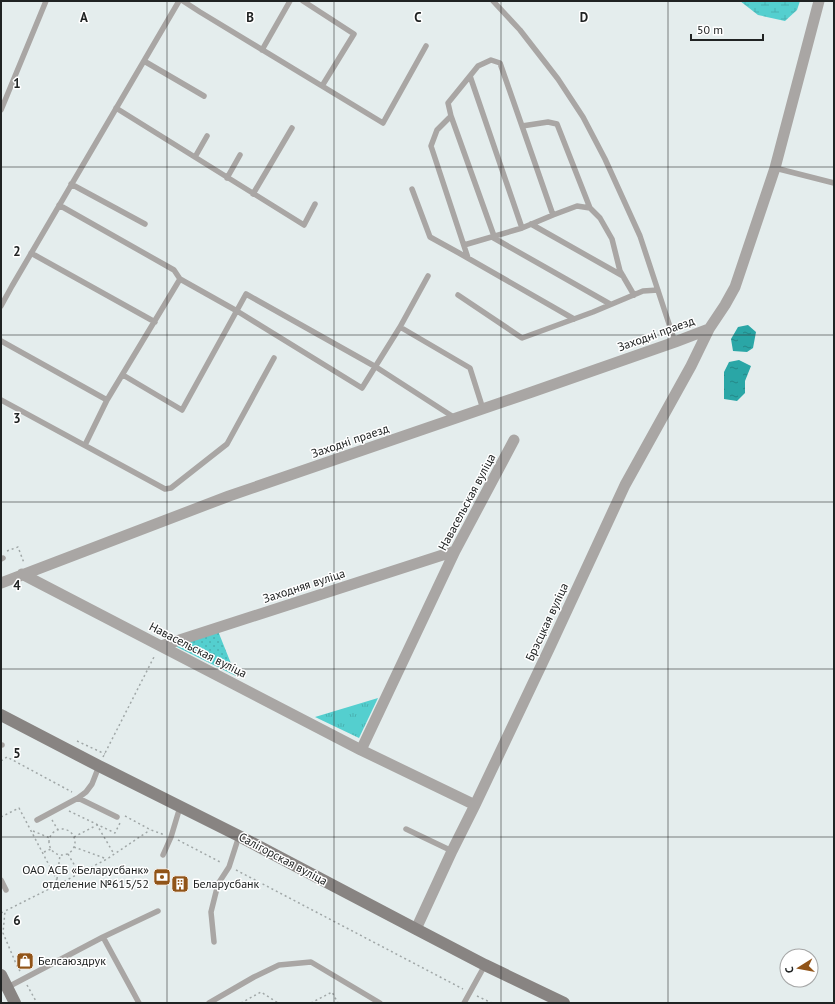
<svg xmlns="http://www.w3.org/2000/svg" width="835" height="1004" font-family="'PT Sans',sans-serif">
  <style>
    .grass { fill: url(#grass-dots) }
    .wetland { fill: url(#wetland-marsh) }
    .park { fill: url(#park-tufts) }
    .water { fill: url(#water-ripples) }
    .lines { fill: none; stroke-linecap: round; stroke-linejoin: round }
    .path { stroke: #a0a7a7; stroke-width: 1.5; stroke-dasharray: 2 3; stroke-linecap: butt }
    .lane { stroke: #a9a6a4; stroke-width: 5.5 }
    .street { stroke: #a9a6a4; stroke-width: 11 }
    .secondary { stroke: #888482; stroke-width: 12 }
    .grid { fill: none; stroke: #202323; stroke-width: 1; stroke-opacity: 0.55 }
    .labels { text-anchor: middle; stroke-width: 3; stroke-linejoin: round; paint-order: stroke }
    .street-label { font-size: 12px; fill: #202323; stroke: #fff }
    .poi-label { font-size: 12px; fill: #202323; stroke: #fff; text-anchor: start }
    .grid-label { font-size: 13px; text-anchor: middle; font-weight: bold; fill: #202323; stroke: #fff; stroke-width: 3; stroke-linejoin: round; paint-order: stroke }
  </style>
  <defs>
    <pattern id="grass-dots" width="8" height="8" patternUnits="userSpaceOnUse"><rect width="8" height="8" fill="#54cfcf"/><path d="M2 2h.1M6 6h.1" fill="none" stroke="#49b1b1" stroke-width="1.8" stroke-linecap="round"/></pattern>
    <pattern id="wetland-marsh" width="20" height="14" patternUnits="userSpaceOnUse"><rect width="20" height="14" fill="#54cfcf"/><path d="M1 5h8M5 5V1M11 12h8M15 12V8" fill="none" stroke="#49b1b1"/></pattern>
    <pattern id="park-tufts" width="24" height="20" patternUnits="userSpaceOnUse"><rect width="24" height="20" fill="#54cfcf"/><path d="M3 7l-1-3M5 7V3M7 7l1-3M15 17l-1-3M17 17v-4M19 17l1-3" fill="none" stroke="#49b1b1"/></pattern>
    <pattern id="water-ripples" width="26" height="14" patternUnits="userSpaceOnUse"><rect width="26" height="14" fill="#2aa6a6"/><path d="M2 4q2-2 4 0t4 0M15 11q2-2 4 0t4 0" fill="none" stroke="#248787"/></pattern>
  </defs>
  <rect width="100%" height="100%" fill="#e4eded"/>
  <path class="grass" d="M218 631 236 676 175 646Z"/>
  <path class="wetland" d="M740 1H800L797 10 785 21 758 15Z"/>
  <path class="park" d="M378 698 359 738 315 717Z"/>
  <path class="water" d="M748 325 756 332 753 348 747 352 733 351 731 339 738 327Z
    M739 360 751 366 745 381V393L737 401 724 399V372L729 362Z"/>
  <g class="lines">
    <path class="path" d="M7 551 18 547 24 563
      M77 741 105 754
      M103 757 155 655
      M1 761 7 757 72 792
      M69 811 115 833 120 823
      M125 816 151 830 165 835
      M1 817 19 808 59 884
      M52 820 58 830
      M49 842a13 13 0 1 1 26 0a13 13 0 1 1-26 0Z
      M33 831 50 838
      M74 837 97 825 114 854
      M178 840 222 863
      M74 847 107 859
      M44 852 51 849
      M68 854 79 873
      M236 870 463 989
      M57 879 60 855
      M1 913 5 911
      M20 971 17 966 3 933 5 911 59 884 107 859 150 830
      M27 985 37 1003
      M477 996 492 1003
      M241 1003 261 992 278 1003
      M311 1003 332 992 338 1003"/>
    <path class="lane" d="M183 1 200 12 383 123 426 46
      M303 1 354 34 322 86
      M493 1 520 30 558 79 583 117 605 159 640 236 675 342
      M262 50 290 1
      M144 61 204 96
      M116 108 304 225 315 204
      M1 110 46 1
      M451 116 494 236
      M522 126 548 122 557 124 590 208
      M195 157 207 136
      M775 168 834 183
      M227 178 240 155
      M71 184 145 224
      M412 189 430 237 459 253 574 319
      M253 194 292 128
      M59 205 174 270 180 279
      M553 215 577 206 590 208 600 218 612 239 620 271 634 295
      M531 224 623 276
      M492 237 610 304
      M464 245 522 228
      M31 253 155 322
      M468 258 431 146 437 130 451 116 448 103 478 66 491 60 500 63 553 215 522 228 470 76
      M458 295 522 338 593 312 643 291 658 290
      M1 306 12 286 179 1
      M400 327 428 276
      M1 341 107 400 180 279 237 311 362 388 400 327 470 368 483 409
      M123 375 182 410 246 294 376 367 455 418
      M1 400 165 489 171 488 227 444 274 358
      M85 445 107 400
      M1 559 3 558
      M1 745H2
      M78 798 117 817
      M37 820 78 798 86 792 92 784 99 766
      M406 829 452 851
      M163 855 171 837 180 807
      M1 880 6 890
      M103 937 139 1003
      M214 942 211 912 218 884 229 867 239 836
      M8 987 103 937 158 911
      M209 1003 254 977 279 965 311 962 380 1003
      M464 1003 485 965"/>
    <path class="street" d="M22 574 361 750 475 805
      M1 583 229 496 532 392 675 342 709 329
      M161 646 455 551
      M361 750 455 551 514 440
      M416 929 452 851 475 805 550 647 625 485 691 366 709 329 725 305 735 287 775 168 819 1"/>
    <path class="secondary" d="M1 715 99 766 239 836 416 929 485 965 564 1003
      M1 975 15 1003"/>
  </g>
  <path class="grid" d="M167 1V1003M334 1V1003M501 1V1003M668 1V1003M1 167H834M1 335H834M1 502H834M1 669H834M1 837H834"/>
  <defs>
    <symbol id="bank-square" viewBox="-11 -11 22 22"><rect x="-9" y="-9" width="18" height="18" rx="4" fill="#915418" stroke="#fff"/><path d="M-6-4H6V4H-6ZM0-2.3a2.3 2.3 0 1 0 0 4.6a2.3 2.3 0 1 0 0-4.6Z" fill="#fff"/></symbol>
    <symbol id="building-square" viewBox="-11 -11 22 22"><rect x="-9" y="-9" width="18" height="18" rx="4" fill="#915418" stroke="#fff"/><path d="M-4-6H4V6H1V3H-1V6H-4ZM-2.5-4.3h1.7v1.8h-1.7ZM.8-4.3h1.7v1.8H.8ZM-2.5-1h1.7V.8h-1.7ZM.8-1h1.7V.8H.8Z" fill="#fff"/></symbol>
    <symbol id="shop-square" viewBox="-11 -11 22 22"><rect x="-9" y="-9" width="18" height="18" rx="4" fill="#915418" stroke="#fff"/><path d="M-5-2.5h2.3a2.7 3.5 0 0 1 5.4 0H5L5.5 6h-11ZM-1.5-2.5h3a1.5 2.3 0 0 0-3 0Z" fill="#fff"/></symbol>
  </defs>
  <g fill-rule="evenodd">
    <use href="#bank-square" x="152" y="867" width="20" height="20"/>
    <use href="#building-square" x="170" y="874" width="20" height="20"/>
    <use href="#shop-square" x="15" y="951" width="20" height="20"/>
  </g>
  <g class="labels">
    <g class="street-label">
      <text transform="translate(656 334) rotate(-20)" y="4">Заходні праезд</text>
      <text transform="translate(350 441) rotate(-19)" y="4">Заходні праезд</text>
      <text transform="translate(467 502) rotate(-62)" y="4">Навасельская вуліца</text>
      <text transform="translate(304 586) rotate(-18)" y="4">Заходняя вуліца</text>
      <text transform="translate(547 622) rotate(-65)" y="4">Брэсцкая вуліца</text>
      <text transform="translate(198 650) rotate(27)" y="4">Навасельская вуліца</text>
      <text transform="translate(283 859) rotate(28)" y="4">Салігорская вуліца</text>
    </g>
    <g class="poi-label">
      <text x="149" y="874" text-anchor="end">ОАО АСБ «Беларусбанк»<tspan x="149" dy="14">отделение №615/52</tspan></text>
      <text x="193" y="888">Беларусбанк</text>
      <text x="38" y="965">Белсаюздрук</text>
    </g>
  </g>
  <g class="grid-label">
    <text x="84" y="22">A</text>
    <text x="250" y="22">B</text>
    <text x="418" y="22">C</text>
    <text x="584" y="22">D</text>
    <text x="17" y="88">1</text>
    <text x="17" y="256">2</text>
    <text x="17" y="423">3</text>
    <text x="17" y="590">4</text>
    <text x="17" y="758">5</text>
    <text x="17" y="925">6</text>
  </g>
  <rect width="835" height="1004" fill="none" stroke="#202323" stroke-width="4"/>
  <g transform="translate(799 968) rotate(259)"><circle r="19" fill="#ffffff" stroke="#a6a7a7"/>
  <path d="M0-3L7 15L0 10L-7 15Z" fill="#915418"/>
  <text y="-6" font-size="11" font-weight="bold" text-anchor="middle" fill="#202323">С</text>
  </g>
  <path d="M691 34v6h72v-6" fill="none" stroke="#202323" stroke-width="2"/>
  <text x="697" y="34" font-size="12" fill="#202323" stroke="#ffffff" stroke-width="3" paint-order="stroke">50 m</text>
</svg>
